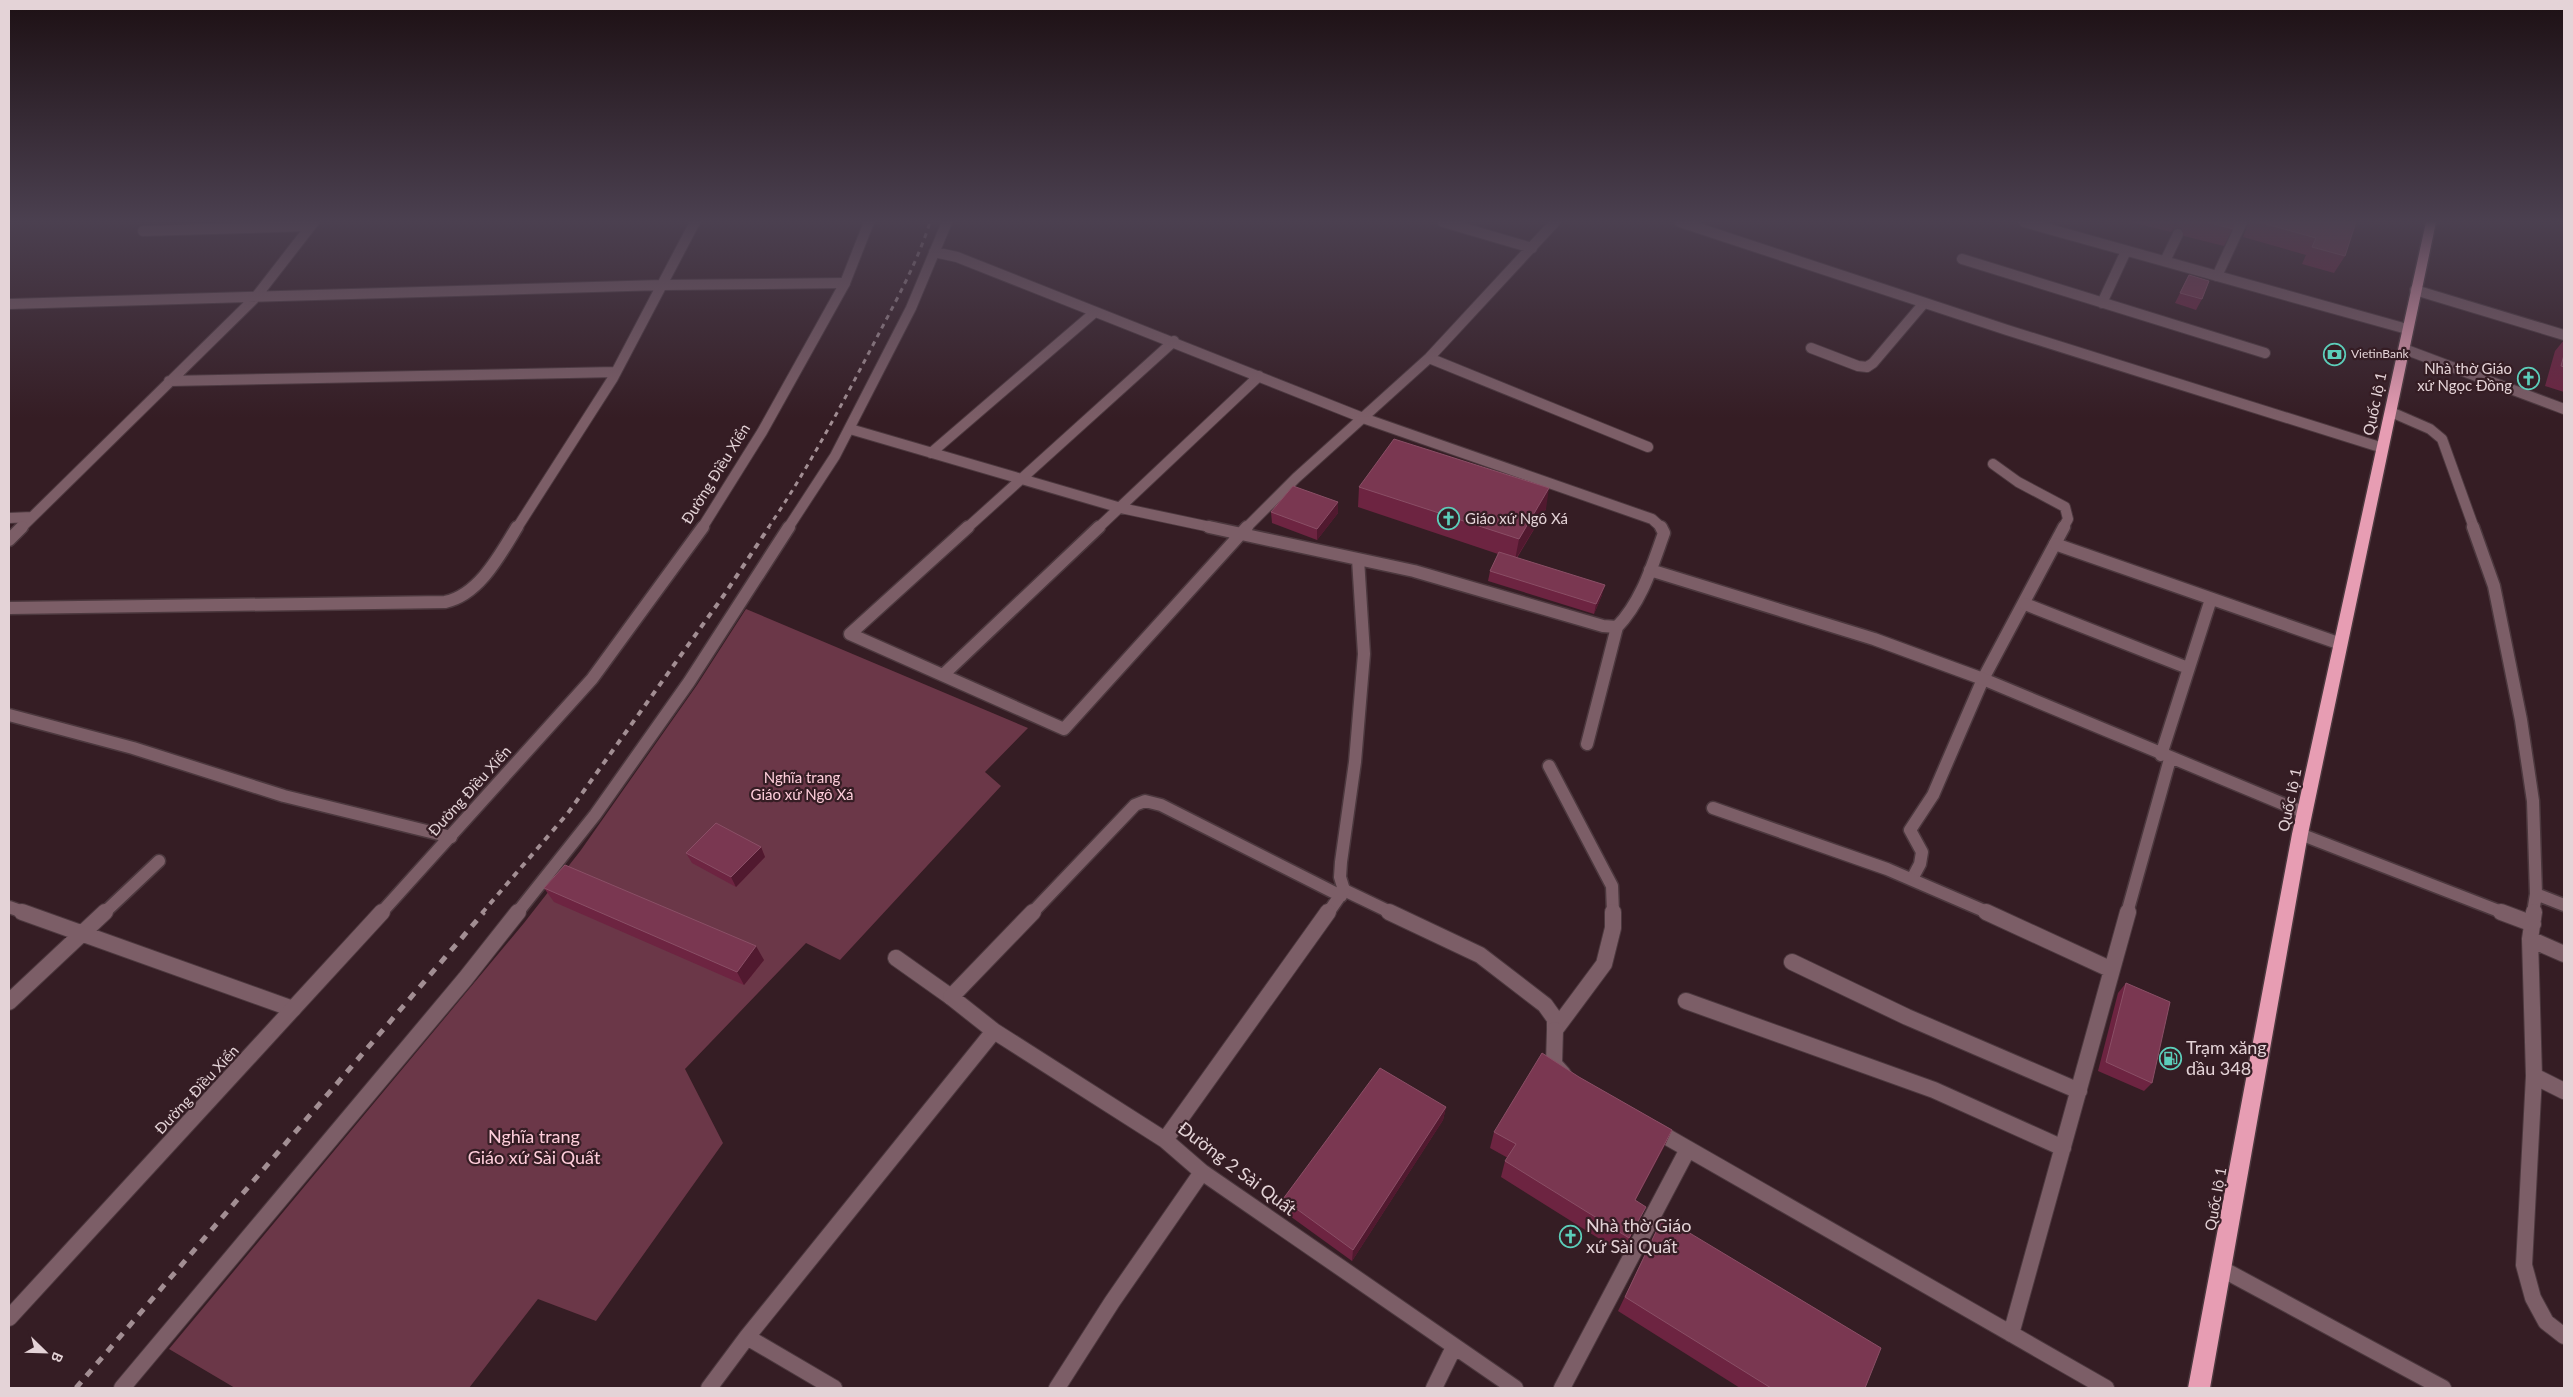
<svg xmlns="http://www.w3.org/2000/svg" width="2573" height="1397" font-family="Lato,sans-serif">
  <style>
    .green { fill: #6b3748 }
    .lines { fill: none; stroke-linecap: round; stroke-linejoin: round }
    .lane-far2-casing { stroke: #4c383e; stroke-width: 12 }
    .lane-far1-casing { stroke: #4c383e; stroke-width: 15 }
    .lane-casing { stroke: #4c383e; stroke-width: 18 }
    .street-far2-casing { stroke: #4c383e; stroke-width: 12 }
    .street-far1-casing { stroke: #4c383e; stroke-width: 15 }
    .street-casing { stroke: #4c383e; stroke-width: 18 }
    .secondary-far2-casing { stroke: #4c383e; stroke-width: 12 }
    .secondary-far1-casing { stroke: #4c383e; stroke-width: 15 }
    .secondary-casing { stroke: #4c383e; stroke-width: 18 }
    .highway-casing { stroke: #4c383e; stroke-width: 3 }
    .lane-far2 { stroke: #7c5e67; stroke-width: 10 }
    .lane-far1 { stroke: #7c5e67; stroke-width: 12 }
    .lane { stroke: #7c5e67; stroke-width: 16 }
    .street-far2 { stroke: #7c5e67; stroke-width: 10 }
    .street-far1 { stroke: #7c5e67; stroke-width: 12 }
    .street { stroke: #7c5e67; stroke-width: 16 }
    .secondary-far2 { stroke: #7c5e67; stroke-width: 10 }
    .secondary-far1 { stroke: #7c5e67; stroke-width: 12 }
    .secondary { stroke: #7c5e67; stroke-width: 16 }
    .highway { fill: #e79db3; fill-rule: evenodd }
    .rail-far2 { stroke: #a28e93; stroke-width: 3; stroke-dasharray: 5 5; stroke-linecap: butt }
    .rail-far1 { stroke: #a28e93; stroke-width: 4; stroke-dasharray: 6 6; stroke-linecap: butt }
    .rail { stroke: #a28e93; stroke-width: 5; stroke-dasharray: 8 8; stroke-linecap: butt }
    .wall { fill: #6d2441 }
    .shaded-wall { fill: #51192f }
    .building { fill: #7a3751; stroke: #8a4f66 }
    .labels { text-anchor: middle; stroke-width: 4.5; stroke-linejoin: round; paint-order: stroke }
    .far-poi-label { font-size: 12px; fill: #e4d3d7; stroke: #351d24; text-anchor: start }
    .poi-label { font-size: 15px; fill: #e4d3d7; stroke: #351d24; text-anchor: end }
    .street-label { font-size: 15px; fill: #e4d3d7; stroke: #351d24 }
    .park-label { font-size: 15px; fill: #ffcedb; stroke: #351d24 }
    .near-poi-label { font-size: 18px; fill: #e4d3d7; stroke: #351d24; text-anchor: start }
    .near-park-label { font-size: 18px; fill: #ffcedb; stroke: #351d24 }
    .near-street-label { font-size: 18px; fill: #e4d3d7; stroke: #351d24 }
  </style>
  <rect width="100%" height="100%" fill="#351d24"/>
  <path class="green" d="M746 609 1028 728 985 772 1001 786 840 960 806 943 685 1069 723 1143 596 1321 538 1299 469 1388H235L169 1349 524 923 581 850 697 685Z"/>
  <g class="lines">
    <defs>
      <path id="lane-far2" d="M143 231 311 226
        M2165 261 2178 234
        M2217 276 2242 222
        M1993 464 2018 482 2065 507 2068 519 2063 528"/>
      <path id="lane-far1" d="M1549 766 1612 886 1613 913
        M1912 879 1920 864 1922 852 1910 830 1933 795 1983 679 2064 527
        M1344 890 1392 913"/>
      <path id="lane" d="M1389 912 1480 955 1545 1005 1555 1019V1030
        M896 958 951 997
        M1555 1030 1604 964 1613 928V912"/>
      <path id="street-far2" d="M1443 222 1532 248
        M1680 222 2007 330 2383 448
        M2024 222 2407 329
        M934 252 957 257 1363 418 1652 519 1662 528
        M1962 259 2265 353
        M2415 290 2564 335
        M2102 303 2126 251
        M9 304 662 285 845 283
        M1811 348 1858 366 1867 367 1873 363 1924 303
        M2404 349 2564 409
        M1429 358 1648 447
        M169 381 616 372
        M2391 412 2430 429 2442 439 2474 528
        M850 429 1121 508 1215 528
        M931 453 1095 312
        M9 518 32 517
        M21 528 255 298 314 222
        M517 528 613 378 695 222
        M788 528 835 456 911 308 947 222
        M967 528 1174 341
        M1098 528 1259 376
        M1246 528 1296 478 1429 358 1555 222"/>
      <path id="street-far1" d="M968 527 850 634 1064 729 1247 527
        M1209 527 1414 571 1603 626 1617 627C1642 601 1652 566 1664 533L1661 527
        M2473 527 2494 586 2521 720 2533 801 2536 894 2533 913
        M9 540 22 527
        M2055 544 2341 644
        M1650 570 1874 639 1983 679 2305 813
        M2025 604 2188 668
        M9 608 445 602C479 595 500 555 517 527
        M943 675 1099 527
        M9 715 133 748 284 796 451 837
        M1587 744 1617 627
        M2161 755 2211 599
        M1713 808 1887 869 1989 913
        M2300 834 2504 913
        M2536 894 2564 905
        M9 907 26 913
        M104 913 159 861
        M517 913 595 815 689 682 789 527
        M1032 913 1135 805 1145 801 1161 805 1341 896
        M1328 913 1344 890 1340 877 1341 862 1355 762 1364 654 1358 559
        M2127 913 2170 759"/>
      <path id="street" d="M22 912 293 1009
        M1033 912 951 997 994 1031 1165 1140 1202 1172 1515 1388
        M1986 912 2112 970
        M2501 912 2533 924
        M2534 912 2530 939 2534 1076 2524 1265 2533 1298 2546 1322 2564 1336
        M2530 939 2564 954
        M1792 962 1907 1017 2079 1091
        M1686 1001 1934 1090 2063 1148
        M9 1002 105 912
        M1555 1030 1554 1064 1563 1074
        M2534 1076 2564 1091
        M1655 1130 2106 1388
        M1165 1140 1328 912
        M2222 1269 2443 1388
        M2011 1334 2128 912
        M747 1337 834 1388
        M122 1388 465 979 518 912
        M709 1388 747 1337 994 1031
        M1057 1388 1112 1302 1202 1172
        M1434 1388 1454 1347
        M1562 1388 1688 1149"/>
      <path id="secondary-far2" d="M702 528 762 432 845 283 869 222"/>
      <path id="secondary-far1" d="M381 913 592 679 703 527"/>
      <path id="secondary" d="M9 1318 382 912"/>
      <path id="highway" d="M2426 222H2436L2308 834 2210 1388H2188L2292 834Z"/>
    </defs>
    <use href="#lane-far2" class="lane-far2-casing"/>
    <use href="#lane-far1" class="lane-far1-casing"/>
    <use href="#lane" class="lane-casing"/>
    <use href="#street-far2" class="street-far2-casing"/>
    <use href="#street-far1" class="street-far1-casing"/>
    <use href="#street" class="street-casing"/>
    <use href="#secondary-far2" class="secondary-far2-casing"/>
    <use href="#secondary-far1" class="secondary-far1-casing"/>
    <use href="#secondary" class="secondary-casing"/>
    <use href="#highway" class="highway-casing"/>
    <use href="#lane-far2" class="lane-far2"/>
    <use href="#lane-far1" class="lane-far1"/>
    <use href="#lane" class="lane"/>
    <use href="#street-far2" class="street-far2"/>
    <use href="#street-far1" class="street-far1"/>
    <use href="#street" class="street"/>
    <use href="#secondary-far2" class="secondary-far2"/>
    <use href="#secondary-far1" class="secondary-far1"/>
    <use href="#secondary" class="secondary"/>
    <use href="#highway" class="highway"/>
    <path class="rail-far2" d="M768 528C808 469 841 406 874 343 894 304 917 264 930 222"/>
    <path class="rail-far1" d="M482 913 568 813 724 595 769 527"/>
    <path class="rail" d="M76 1388 484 912"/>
  </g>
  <path class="wall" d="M2130 222H2236L2224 246 2184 236 2181 228H2175L2171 232Z
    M2249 222H2356L2345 256 2334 273 2302 264 2306 255 2243 237Z
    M2189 275 2202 299 2196 310 2175 303Z
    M2564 340V392L2545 386 2555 351Z
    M1359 487 1546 509 1517 558 1602 595 1594 614 1488 581 1490 571 1498 554 1358 507Z
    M1338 502V513L1317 540 1272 523 1271 512Z
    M761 847 765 857 736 887 692 863 686 853Z
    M544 888 764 960 744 985 554 902Z
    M2126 983 2152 1083 2144 1091 2098 1071 2118 993Z
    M1579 1077 1672 1130 1664 1147 1635 1201 1638 1222 1622 1253 1501 1177 1505 1161 1508 1158 1490 1148 1494 1132Z
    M1446 1107 1443 1120 1352 1261 1283 1211V1199Z
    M1663 1217 1865 1388H1740L1618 1311Z"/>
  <path class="shaded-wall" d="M2176 222H2178L2171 232Z
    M1549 488 1546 509 1515 560 1519 539Z
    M1338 502V513L1317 540V529Z
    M1605 585 1602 595 1594 614 1596 604Z
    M761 847 765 857 736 887 731 877Z
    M756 946 764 960 744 985 737 972Z
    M1446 1107 1443 1120 1352 1261 1353 1250Z
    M1672 1130 1664 1147 1627 1216 1635 1200Z
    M1646 1207 1638 1222 1622 1253 1629 1238Z"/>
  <path class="building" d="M2207 222H2236L2233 229Z
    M2259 222H2356L2345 256 2312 247 2316 238Z
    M2189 275 2209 281 2202 299 2180 293Z
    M2564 355V367L2561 366Z
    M1394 439 1549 488 1519 539 1359 487Z
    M1293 486 1338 502 1317 529 1271 512Z
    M1499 552 1605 585 1596 604 1490 571Z
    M716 823 761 847 731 877 686 853Z
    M565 865 756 946 737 972 544 888Z
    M2126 983 2170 1002 2152 1083 2106 1062Z
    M1542 1053 1579 1077 1672 1130 1635 1200 1646 1207 1629 1238 1505 1161 1516 1144 1494 1132Z
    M1380 1068 1446 1107 1353 1250 1283 1199Z
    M1663 1217 1881 1348 1865 1388H1771L1625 1297Z"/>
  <linearGradient id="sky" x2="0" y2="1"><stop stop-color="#1d1014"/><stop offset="0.53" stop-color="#4b4050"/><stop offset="1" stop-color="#4b4050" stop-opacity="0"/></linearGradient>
  <rect width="2573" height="418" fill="url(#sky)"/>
  <defs>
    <symbol id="bank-ring" viewBox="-11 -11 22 22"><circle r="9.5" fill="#351d24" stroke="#5cceba" stroke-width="1.5"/><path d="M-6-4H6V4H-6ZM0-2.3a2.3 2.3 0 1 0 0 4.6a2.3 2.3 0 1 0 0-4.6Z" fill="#5cceba"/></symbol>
    <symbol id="church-ring" viewBox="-11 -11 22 22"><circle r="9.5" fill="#351d24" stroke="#5cceba" stroke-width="1.5"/><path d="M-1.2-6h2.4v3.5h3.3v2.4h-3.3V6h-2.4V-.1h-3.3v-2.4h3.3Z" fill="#5cceba"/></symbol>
    <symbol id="fuel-ring" viewBox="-11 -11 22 22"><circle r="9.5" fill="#351d24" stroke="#5cceba" stroke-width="1.5"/><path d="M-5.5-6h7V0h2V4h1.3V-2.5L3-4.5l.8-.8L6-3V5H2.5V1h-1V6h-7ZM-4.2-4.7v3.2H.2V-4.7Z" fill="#5cceba"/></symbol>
  </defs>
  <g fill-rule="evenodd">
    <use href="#bank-ring" x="2322" y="342" width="25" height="25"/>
    <use href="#church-ring" x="2516" y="366" width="25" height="25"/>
    <use href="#church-ring" x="1436" y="506" width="25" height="25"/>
    <use href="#fuel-ring" x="2158" y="1046" width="25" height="25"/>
    <use href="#church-ring" x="1558" y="1224" width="25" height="25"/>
  </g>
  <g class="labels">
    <g class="far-poi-label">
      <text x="2351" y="358">VietinBank</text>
    </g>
    <g class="poi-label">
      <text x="2512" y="374">Nhà thờ Giáo<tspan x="2512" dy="17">xứ Ngọc Đồng</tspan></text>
      <text x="1465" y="524" text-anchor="start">Giáo xứ Ngô Xá</text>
    </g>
    <g class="street-label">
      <text transform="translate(2375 404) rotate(-78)" y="5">Quốc lộ 1</text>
      <text transform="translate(716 474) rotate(-58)" y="5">Đường Điều Xiển</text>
      <text transform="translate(470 791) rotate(-48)" y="5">Đường Điều Xiển</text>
      <text transform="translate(2290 800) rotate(-78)" y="5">Quốc lộ 1</text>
      <text transform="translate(197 1090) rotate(-47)" y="5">Đường Điều Xiển</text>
      <text transform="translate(2216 1199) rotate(-80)" y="5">Quốc lộ 1</text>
    </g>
    <g class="park-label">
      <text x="802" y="783">Nghĩa trang<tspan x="802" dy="17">Giáo xứ Ngô Xá</tspan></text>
    </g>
    <g class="near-poi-label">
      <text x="2186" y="1054">Trạm xăng<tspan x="2186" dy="21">dầu 348</tspan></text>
      <text x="1586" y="1232">Nhà thờ Giáo<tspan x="1586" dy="21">xứ Sài Quất</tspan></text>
    </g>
    <g class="near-park-label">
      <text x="534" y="1143">Nghĩa trang<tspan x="534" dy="21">Giáo xứ Sài Quất</tspan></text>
    </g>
    <g class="near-street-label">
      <text transform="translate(1237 1169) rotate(37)" y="6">Đường 2 Sài Quất</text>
    </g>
  </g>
  <rect width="2573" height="1397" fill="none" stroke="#e4d3d7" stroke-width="20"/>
  <g transform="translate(45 1352) rotate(113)" stroke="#351d24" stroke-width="4" paint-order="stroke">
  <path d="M0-4L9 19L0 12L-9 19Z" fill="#e4d3d7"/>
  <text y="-8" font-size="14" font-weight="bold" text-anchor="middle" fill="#e4d3d7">B</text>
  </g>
</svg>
